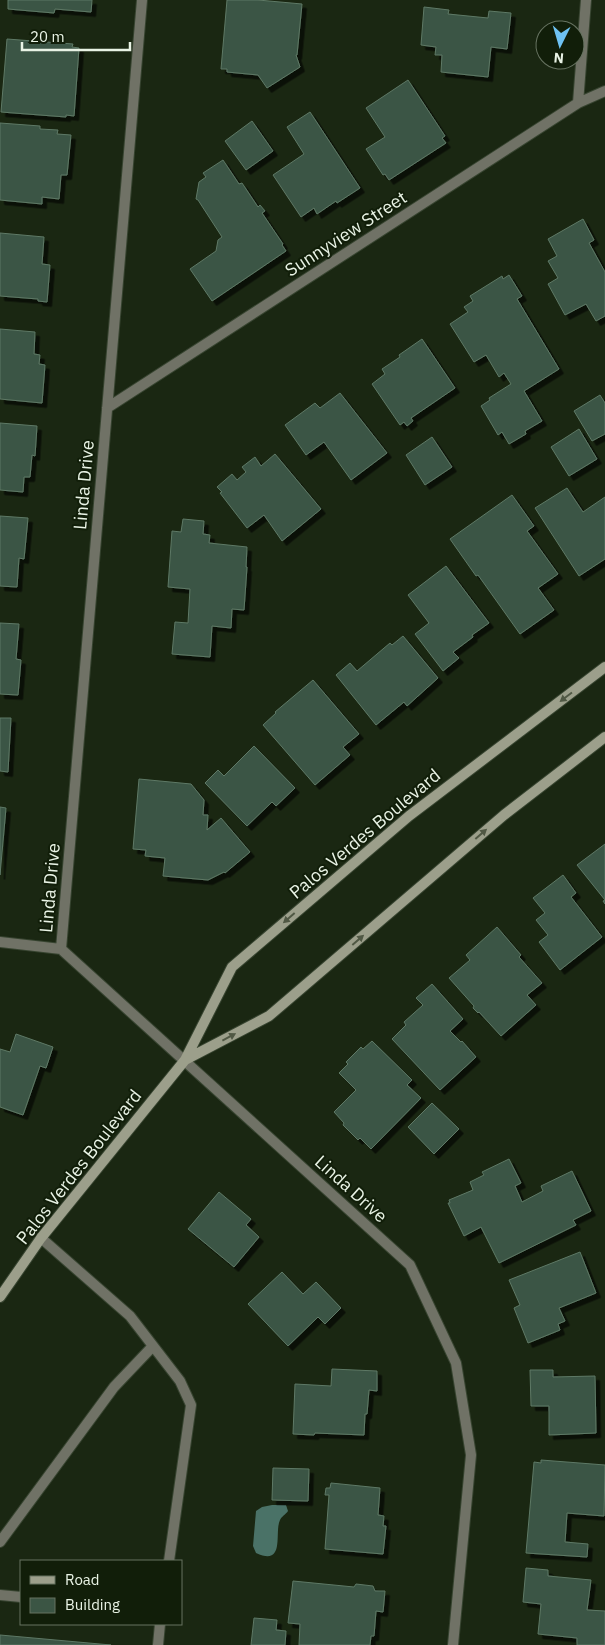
<svg xmlns="http://www.w3.org/2000/svg" width="605" height="1645" font-family="'IBM Plex Sans',sans-serif">
  <style>
    .water { fill: #4a7267 }
    .building { fill: #3b5544; stroke: #5e7966; filter: url(#shadow) }
    .lines { fill: none; stroke-linecap: round; stroke-linejoin: round }
    .lane-casing { stroke: #374430; stroke-width: 12 }
    .street-casing { stroke: #374430; stroke-width: 12 }
    .secondary-casing { stroke: #374430; stroke-width: 12 }
    .lane { stroke: #707266; stroke-width: 10 }
    .street { stroke: #707266; stroke-width: 10 }
    .secondary { stroke: #9c9f8b; stroke-width: 10 }
    .oneway { fill: #505844 }
    .labels { text-anchor: middle; stroke-width: 4; stroke-linejoin: round; paint-order: stroke }
    .street-label { font-size: 18px; fill: #e9f3e5; stroke: #111e09 }
  </style>
  <defs>
    <filter id="shadow"><feDropShadow dx="4.5" dy="4.5" stdDeviation="0" flood-color="#0009"/></filter>
  </defs>
  <rect width="100%" height="100%" fill="#1a2712"/>
  <path class="water" d="M272 1505H286L288 1511C286 1514 281 1517 280 1520 274 1532 286 1567 256 1553L253 1546 256 1511 262 1507Z"/>
  <path class="building" d="M8 0H92L91 12 55 9 54 13 8 9Z
    M227 0H258L302 4 297 55H296L300 67 267 88 258 75 227 72V69H221Z
    M424 7 449 10 448 14 488 18 489 11 511 13 507 49 491 47 488 77 441 72 442 55H435L436 47 421 45Z
    M7 39 73 44 72 47 79 48 74 116 66 115V117L1 112Z
    M408 80 445 136 442 138 446 143 389 180 385 174 383 175 366 149 385 137 366 108Z
    M310 112 360 188 337 203 336 201 317 214 314 208 301 217 273 175 304 154 287 127Z
    M252 121 273 151 246 170 225 141Z
    M0 123 40 126V129L58 130 57 134 71 135 67 175H61L59 199 42 197V204L0 200Z
    M223 160 239 184 242 183 258 207 260 205 265 211 262 213 283 244 282 245 286 251 212 301 190 269 216 251 218 240 222 237 198 200 196 199 199 182 206 177 203 173Z
    M583 219 594 240 589 243 605 272V316L596 321 586 304 565 315 548 284 558 278 548 261 557 256 548 239Z
    M0 233 44 237 42 264 50 265 47 302 38 301V299L0 296Z
    M509 275 522 296 517 299 559 369 524 391 542 421 525 431 526 434 509 444 502 432 498 435 481 406 490 400 489 398 511 384 504 373 499 377 486 355 474 362 450 324 468 312 464 307 473 301 470 296 502 276 503 279Z
    M0 329 35 332 34 354 40 355 39 364 45 365 42 403 0 399Z
    M422 339 455 388 411 418 413 421 407 426 404 422 400 425 372 384 385 374 382 369 400 357 399 355Z
    M340 393 387 453 351 480 324 442 306 455 285 425 315 403 320 408Z
    M600 395 605 403V434L592 441 574 411Z
    M0 423 37 426 35 456 32 455 30 477H24L23 492 0 490Z
    M579 429 597 459 569 476 551 447Z
    M432 437 452 467 425 485 406 455Z
    M275 454 321 509 282 541 264 515 247 528 220 493 222 492 217 487 232 474 237 480 246 472 242 467 255 457 261 466Z
    M567 488 583 512 605 497V559L579 576 535 508Z
    M512 495 534 526 527 531 558 574 538 588 554 610 520 634 478 575 476 576 450 539Z
    M0 516 28 518 24 559 19 558 17 587 0 586Z
    M183 519 204 521 203 534 210 535 209 543 247 547 246 567H247L244 610 232 609 231 628 212 626 210 657 172 654 175 622 188 623 190 589 168 587 172 531 181 532Z
    M446 566 489 623 472 635 473 637 453 652 459 658 443 671 415 634 429 623 408 595Z
    M0 623 19 624 16 659 21 660 18 695 0 694Z
    M403 636 438 678 407 706 404 702 376 725 336 675 350 663 357 671 390 643 392 645Z
    M313 680 359 734 343 747 350 755 315 785 263 725 276 713 275 712Z
    M0 718H11L8 772 0 771Z
    M254 746 295 788 276 806 272 802 247 826 205 783 218 770 224 776Z
    M139 779 191 784 204 800 203 815H208L207 830 221 818 250 852 225 873 224 872 208 880 163 876 165 858 145 856 146 850 133 849Z
    M0 807 6 808 0 875Z
    M605 844V904L603 901 605 900 577 865Z
    M563 875 576 893 571 897 602 937 560 970 539 942 548 935 536 920 545 913 533 898Z
    M497 927 521 955 519 957 542 983 527 995 536 1005 501 1036 479 1012 478 1013 473 1008 474 1006 449 978 470 960 466 955Z
    M432 984 463 1019 450 1031 461 1042 462 1041 476 1057 440 1090 392 1039 406 1025 404 1022 423 1005 416 998Z
    M16 1034 53 1047 46 1068 40 1066 23 1115 0 1107V1049L10 1052Z
    M372 1041 412 1080 407 1085 421 1098 371 1149 360 1138 358 1140 343 1125 344 1123 334 1112 356 1090 339 1073 348 1064 346 1062 361 1047 363 1049Z
    M432 1103 459 1129 434 1154 408 1127Z
    M509 1159 521 1183 515 1186 522 1202 543 1191 541 1186 572 1171 591 1211 573 1220 576 1225 499 1263 481 1227 464 1236 448 1203H450L449 1200 473 1190 470 1182 484 1175 482 1172Z
    M219 1192 251 1219 246 1225 259 1237 234 1267 188 1229Z
    M580 1252 596 1293 559 1308 565 1321 558 1324 560 1330 528 1343 514 1308 520 1305 509 1280Z
    M282 1272 303 1294 316 1282 341 1308 325 1324 318 1317 288 1346 248 1304Z
    M332 1369 377 1371V1391L369 1390 367 1414H365L364 1435 315 1433 314 1435 293 1434 295 1384 331 1386Z
    M530 1370H553V1377L595 1376 596 1433 549 1435V1406H531Z
    M541 1460 605 1465 604 1516 567 1513 565 1542 588 1544 587 1557 526 1553 534 1462 541 1463Z
    M273 1468 309 1469 308 1501 272 1500Z
    M331 1483 380 1488 378 1515 384 1516 383 1526H386L383 1554 325 1549 329 1495H325L326 1488H330Z
    M526 1568 548 1570V1576L591 1580 587 1610 605 1611V1645H577V1638L538 1634 541 1604 523 1602Z
    M293 1581 354 1587 356 1584 373 1586 375 1591H385L383 1612 376 1611 374 1636H371L370 1645H299L300 1624 288 1623Z
    M254 1618 277 1620 276 1630 286 1631 285 1645H251Z
    M0 1635 111 1645H0Z"/>
  <g class="lines">
    <defs>
      <path id="lane" d="M41 1238 130 1316 180 1381 191 1405 169 1561
        M0 1542 114 1387 153 1346
        M0 1595 21 1597
        M158 1645 160 1624"/>
      <path id="street" d="M142 0 61 949 410 1265 456 1363 471 1455 453 1645
        M578 103 586 0
        M107 408 578 103 605 91
        M0 942 61 949"/>
      <path id="secondary" d="M185 1060 269 1016 504 815 605 737
        M0 1297 41 1238 185 1060 232 967 409 816 605 667"/>
    </defs>
    <use href="#lane" class="lane-casing"/>
    <use href="#street" class="street-casing"/>
    <use href="#secondary" class="secondary-casing"/>
    <use href="#lane" class="lane"/>
    <use href="#street" class="street"/>
    <use href="#secondary" class="secondary"/>
  </g>
  <defs><path id="oneway-solid" d="M-6-.8H1V-3.2L6.5 0L1 3.2V.8H-6Z" transform="scale(1.25)"/></defs>
  <g class="oneway">
    <use href="#oneway-solid" transform="translate(566 697) rotate(143)"/>
    <use href="#oneway-solid" transform="translate(481 834) rotate(-41)"/>
    <use href="#oneway-solid" transform="translate(289 918) rotate(139)"/>
    <use href="#oneway-solid" transform="translate(358 940) rotate(-41)"/>
    <use href="#oneway-solid" transform="translate(229 1037) rotate(-28)"/>
  </g>
  <g class="labels">
    <g class="street-label">
      <text transform="translate(346 234) rotate(-33)" y="6">Sunnyview Street</text>
      <text transform="translate(84 485) rotate(-85)" y="6">Linda Drive</text>
      <text transform="translate(365 834) rotate(-40)" y="6">Palos Verdes Boulevard</text>
      <text transform="translate(50 888) rotate(-85)" y="6">Linda Drive</text>
      <text transform="translate(79 1167) rotate(-52)" y="6">Palos Verdes Boulevard</text>
      <text transform="translate(351 1189) rotate(42)" y="6">Linda Drive</text>
    </g>
  </g>
  <rect x="20" y="1560" width="162" height="65" fill="#111e09" stroke="#677361"/>
  <rect x="30" y="1576" width="25" height="8" fill="#9c9f8b" stroke="#677361"/>
  <text x="65" y="1585" font-size="15" fill="#e9f3e5">Road</text>
  <rect x="30" y="1598" width="25" height="15" fill="#3b5544" stroke="#677361"/>
  <text x="65" y="1610" font-size="15" fill="#e9f3e5">Building</text>
  <g transform="translate(560 45) rotate(185)"><circle r="24" fill="#111e09" stroke="#677361"/>
  <path d="M0-4L9 19L0 12L-9 19Z" fill="#6ec2f3"/>
  <text y="-8" font-size="14" font-weight="bold" text-anchor="middle" fill="#e9f3e5">N</text>
  </g>
  <path d="M22 42v8h108v-8" fill="none" stroke="#e9f3e5" stroke-width="2.5"/>
  <text x="30" y="42" font-size="15" fill="#e9f3e5" stroke="#111e09" stroke-width="4" paint-order="stroke">20 m</text>
</svg>
